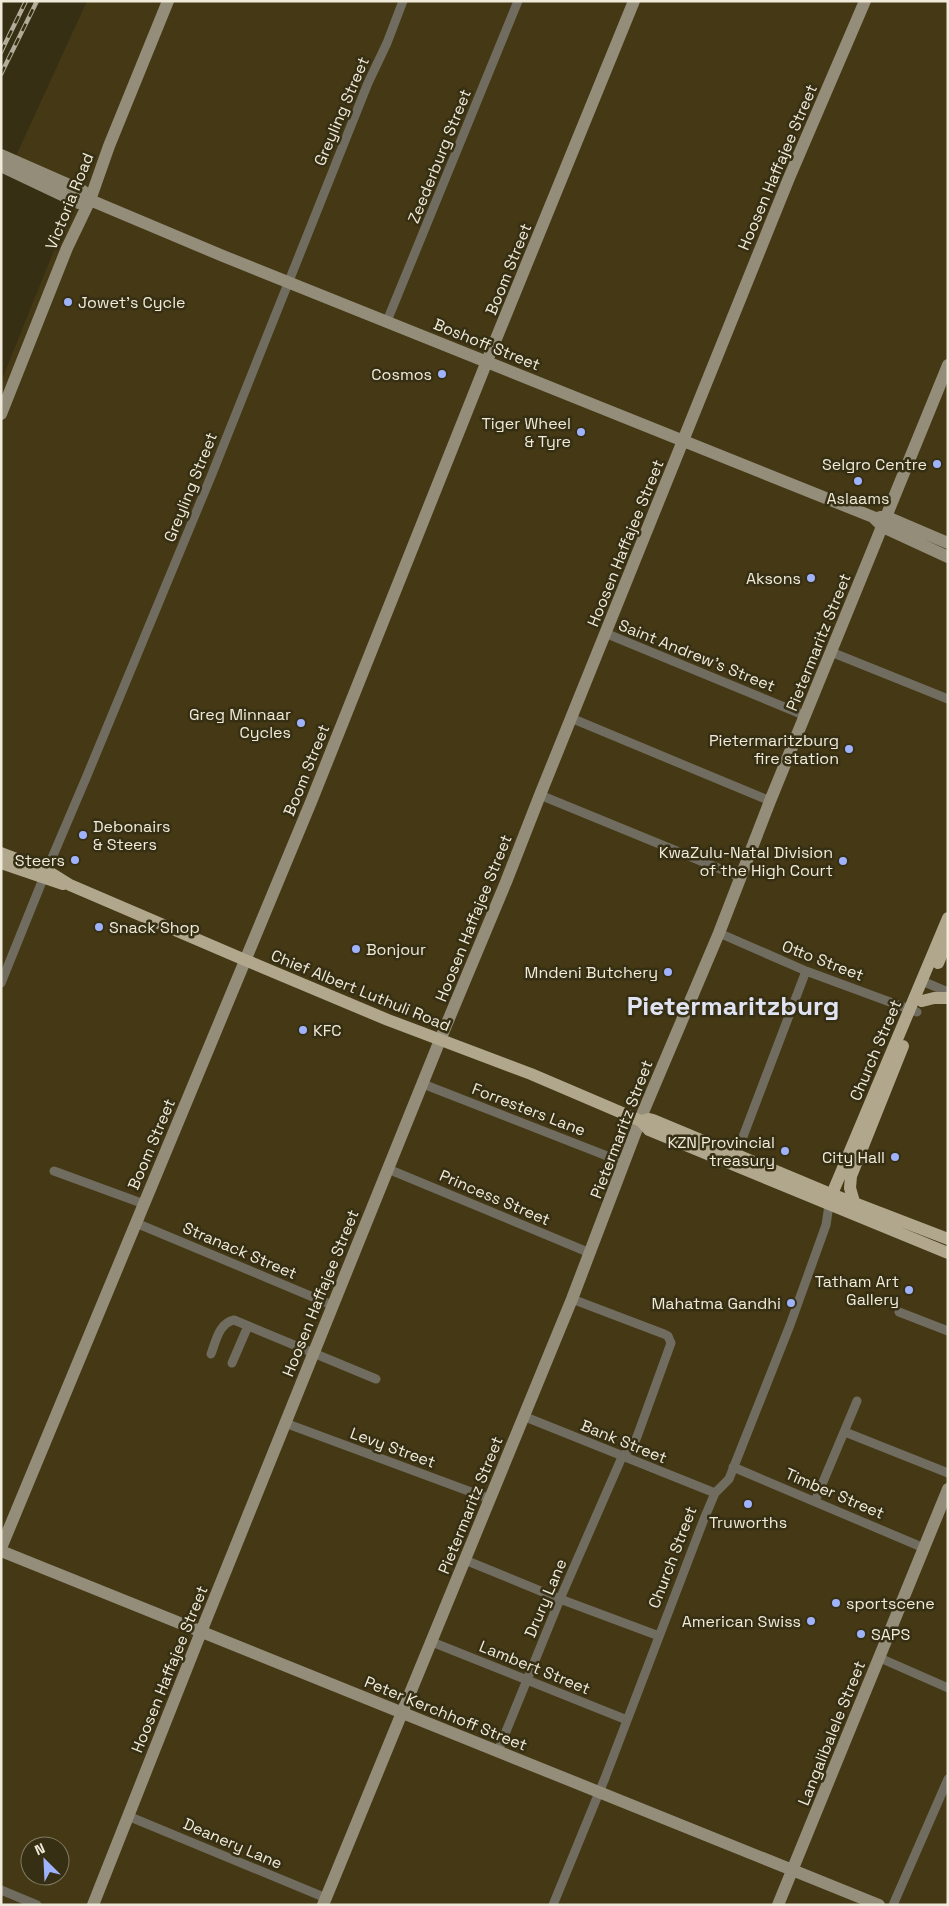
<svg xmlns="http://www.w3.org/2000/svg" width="949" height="1906" font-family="'Space Grotesk',sans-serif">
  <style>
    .built { fill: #443815; fill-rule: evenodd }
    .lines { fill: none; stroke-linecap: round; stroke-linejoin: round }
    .street { stroke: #706c5f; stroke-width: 9 }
    .secondary { stroke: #948d79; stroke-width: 12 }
    .primary { stroke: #b0a78d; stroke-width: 12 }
    .rail-casing { stroke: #b1ab97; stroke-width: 4.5 }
    .rail { stroke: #372f13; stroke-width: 2.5; stroke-dasharray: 8; stroke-linecap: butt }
    .poi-dot { fill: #9fb3fd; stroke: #372f13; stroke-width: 2 }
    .labels { text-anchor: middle; stroke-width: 5; stroke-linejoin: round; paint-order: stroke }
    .street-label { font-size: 16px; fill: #efeada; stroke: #372f13 }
    .poi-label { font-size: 16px; fill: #efeada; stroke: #372f13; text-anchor: end }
    .town-label { font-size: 26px; font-weight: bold; fill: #dfe3f2; stroke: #372f13 }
  </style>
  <rect width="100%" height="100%" fill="#372f13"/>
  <path class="built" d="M87 1H948V1905H1V382L81 183 15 158ZM30 1846H60V1876H30Z"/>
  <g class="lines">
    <path class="street" d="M387 321 518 1
      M605 633 806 716
      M831 652 948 699
      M571 718 770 801
      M540 795 740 877
      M719 933 806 971 917 1012
      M922 981 948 992
      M1 983 43 879 86 778 212 474 368 83 387 43 403 1
      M423 1084 625 1163
      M736 1155 806 971
      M388 1169 590 1253
      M54 1171 144 1204
      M136 1223 332 1305
      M899 1312 948 1331
      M211 1354C216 1341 219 1323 234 1320L376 1379
      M232 1363 248 1326
      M523 1416 715 1493
      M285 1423 490 1499
      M845 1432 948 1473
      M733 1467 924 1548
      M815 1501 857 1401
      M465 1560 560 1599 659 1636
      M432 1642 627 1720
      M880 1658 948 1688
      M498 1751 560 1599 622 1457 634 1444 638 1434 671 1343 668 1336 664 1334 572 1299
      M128 1816 326 1898
      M1 1890 37 1905
      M553 1905 605 1778 704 1519 715 1493 729 1479 790 1325 826 1225 829 1205
      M893 1905 948 1779"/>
    <path class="secondary" d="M1 155 83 191 90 200 223 256 873 517 883 527 948 557
      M1 166 79 203 90 200
      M1 414 67 248 90 200 109 146 168 1
      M880 517H887L948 543
      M1 1548 311 802 487 361 634 1
      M1 1551 879 1905
      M93 1905 201 1632 440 1040 506 882 540 795 789 178 865 1
      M323 1905 572 1299 644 1110 719 933 770 801 948 365
      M778 1905 948 1489"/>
    <path class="primary" d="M1 853 46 870 70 885 245 960 388 1020 531 1074 641 1121 649 1130 948 1253
      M1 863 63 884
      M938 963 948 940
      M922 1001 934 998H948
      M641 1121 649 1119 653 1120 826 1192 948 1239
      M832 1194 948 918
      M854 1202 850 1188 851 1176 903 1046"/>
    <defs>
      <path id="rail" d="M1 52 26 1
        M1 74 37 1"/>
    </defs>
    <use href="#rail" class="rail-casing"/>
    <use href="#rail" class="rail"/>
  </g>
  <g class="poi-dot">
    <circle cx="68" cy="302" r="5"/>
    <circle cx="442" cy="374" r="5"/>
    <circle cx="581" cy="432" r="5"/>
    <circle cx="937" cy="464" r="5"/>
    <circle cx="858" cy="481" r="5"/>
    <circle cx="811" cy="578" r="5"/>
    <circle cx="301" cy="723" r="5"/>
    <circle cx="849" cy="749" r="5"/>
    <circle cx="83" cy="835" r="5"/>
    <circle cx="75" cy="860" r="5"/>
    <circle cx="843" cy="861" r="5"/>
    <circle cx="99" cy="927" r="5"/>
    <circle cx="356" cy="949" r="5"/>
    <circle cx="668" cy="972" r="5"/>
    <circle cx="303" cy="1030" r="5"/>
    <circle cx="785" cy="1151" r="5"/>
    <circle cx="895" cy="1157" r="5"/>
    <circle cx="909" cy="1290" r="5"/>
    <circle cx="791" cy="1303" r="5"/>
    <circle cx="748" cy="1504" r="5"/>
    <circle cx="836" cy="1603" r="5"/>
    <circle cx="811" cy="1621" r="5"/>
    <circle cx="861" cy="1634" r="5"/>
  </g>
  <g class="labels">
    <g class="street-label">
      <text transform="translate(341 111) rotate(-67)" y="6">Greyling Street</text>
      <text transform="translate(439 156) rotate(-68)" y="6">Zeederburg Street</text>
      <text transform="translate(777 167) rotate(-67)" y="6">Hoosen Haffajee Street</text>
      <text transform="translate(69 201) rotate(-68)" y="6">Victoria Road</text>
      <text transform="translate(508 269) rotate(-68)" y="6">Boom Street</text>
      <text transform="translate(487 344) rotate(22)" y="6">Boshoff Street</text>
      <text transform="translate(190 487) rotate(-68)" y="6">Greyling Street</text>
      <text transform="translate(625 543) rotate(-68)" y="6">Hoosen Haffajee Street</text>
      <text transform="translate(818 642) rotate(-68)" y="6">Pietermaritz Street</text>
      <text transform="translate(697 655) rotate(22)" y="6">Saint Andrew's Street</text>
      <text transform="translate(306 770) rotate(-68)" y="6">Boom Street</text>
      <text transform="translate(473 918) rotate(-68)" y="6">Hoosen Haffajee Street</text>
      <text transform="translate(823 960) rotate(21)" y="6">Otto Street</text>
      <text transform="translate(361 990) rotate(22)" y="6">Chief Albert Luthuli Road</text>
      <text transform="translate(875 1050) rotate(-67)" y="6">Church Street</text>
      <text transform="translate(529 1109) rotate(21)" y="6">Forresters Lane</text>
      <text transform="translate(621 1129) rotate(-69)" y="6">Pietermaritz Street</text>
      <text transform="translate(151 1144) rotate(-67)" y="6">Boom Street</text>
      <text transform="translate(495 1197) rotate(23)" y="6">Princess Street</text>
      <text transform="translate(240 1250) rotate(23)" y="6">Stranack Street</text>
      <text transform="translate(320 1293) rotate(-68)" y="6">Hoosen Haffajee Street</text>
      <text transform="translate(624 1441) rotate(22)" y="6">Bank Street</text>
      <text transform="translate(393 1447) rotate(20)" y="6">Levy Street</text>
      <text transform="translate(835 1493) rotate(23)" y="6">Timber Street</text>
      <text transform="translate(470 1505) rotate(-68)" y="6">Pietermaritz Street</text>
      <text transform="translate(672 1557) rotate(-69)" y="6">Church Street</text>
      <text transform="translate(545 1598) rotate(-67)" y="6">Drury Lane</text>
      <text transform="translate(535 1667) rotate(22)" y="6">Lambert Street</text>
      <text transform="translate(169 1669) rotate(-68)" y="6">Hoosen Haffajee Street</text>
      <text transform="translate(446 1713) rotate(22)" y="6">Peter Kerchhoff Street</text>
      <text transform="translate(831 1733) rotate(-68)" y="6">Langalibalele Street</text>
      <text transform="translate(233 1843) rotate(23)" y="6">Deanery Lane</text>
    </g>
    <g class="poi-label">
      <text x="78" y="308" text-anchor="start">Jowet's Cycle</text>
      <text x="432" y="380">Cosmos</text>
      <text x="571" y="429">Tiger Wheel<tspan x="571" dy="18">&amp; Tyre</tspan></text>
      <text x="927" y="470">Selgro Centre</text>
      <text x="858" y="504" text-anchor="middle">Aslaams</text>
      <text x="801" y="584">Aksons</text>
      <text x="291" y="720">Greg Minnaar<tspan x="291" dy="18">Cycles</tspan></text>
      <text x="839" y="746">Pietermaritzburg<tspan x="839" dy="18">fire station</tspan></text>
      <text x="93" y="832" text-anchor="start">Debonairs<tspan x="93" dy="18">&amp; Steers</tspan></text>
      <text x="833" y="858">KwaZulu-Natal Division<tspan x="833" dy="18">of the High Court</tspan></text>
      <text x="65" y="866">Steers</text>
      <text x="109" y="933" text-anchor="start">Snack Shop</text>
      <text x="366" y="955" text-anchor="start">Bonjour</text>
      <text x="658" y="978">Mndeni Butchery</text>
      <text x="313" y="1036" text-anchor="start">KFC</text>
      <text x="775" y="1148">KZN Provincial<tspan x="775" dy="18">treasury</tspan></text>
      <text x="885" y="1163">City Hall</text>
      <text x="899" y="1287">Tatham Art<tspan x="899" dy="18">Gallery</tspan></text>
      <text x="781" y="1309">Mahatma Gandhi</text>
      <text x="748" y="1528" text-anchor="middle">Truworths</text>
      <text x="846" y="1609" text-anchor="start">sportscene</text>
      <text x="801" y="1627">American Swiss</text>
      <text x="871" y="1640" text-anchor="start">SAPS</text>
    </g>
    <g class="town-label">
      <text x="733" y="1015">Pietermaritzburg</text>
    </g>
  </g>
  <rect width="949" height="1906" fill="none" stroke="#efeada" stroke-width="5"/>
  <g transform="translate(45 1861) rotate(336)"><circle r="24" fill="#372f13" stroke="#817a63"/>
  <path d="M0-4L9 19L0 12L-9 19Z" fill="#9fb3fd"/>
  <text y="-8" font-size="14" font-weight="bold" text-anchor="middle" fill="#efeada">N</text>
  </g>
</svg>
